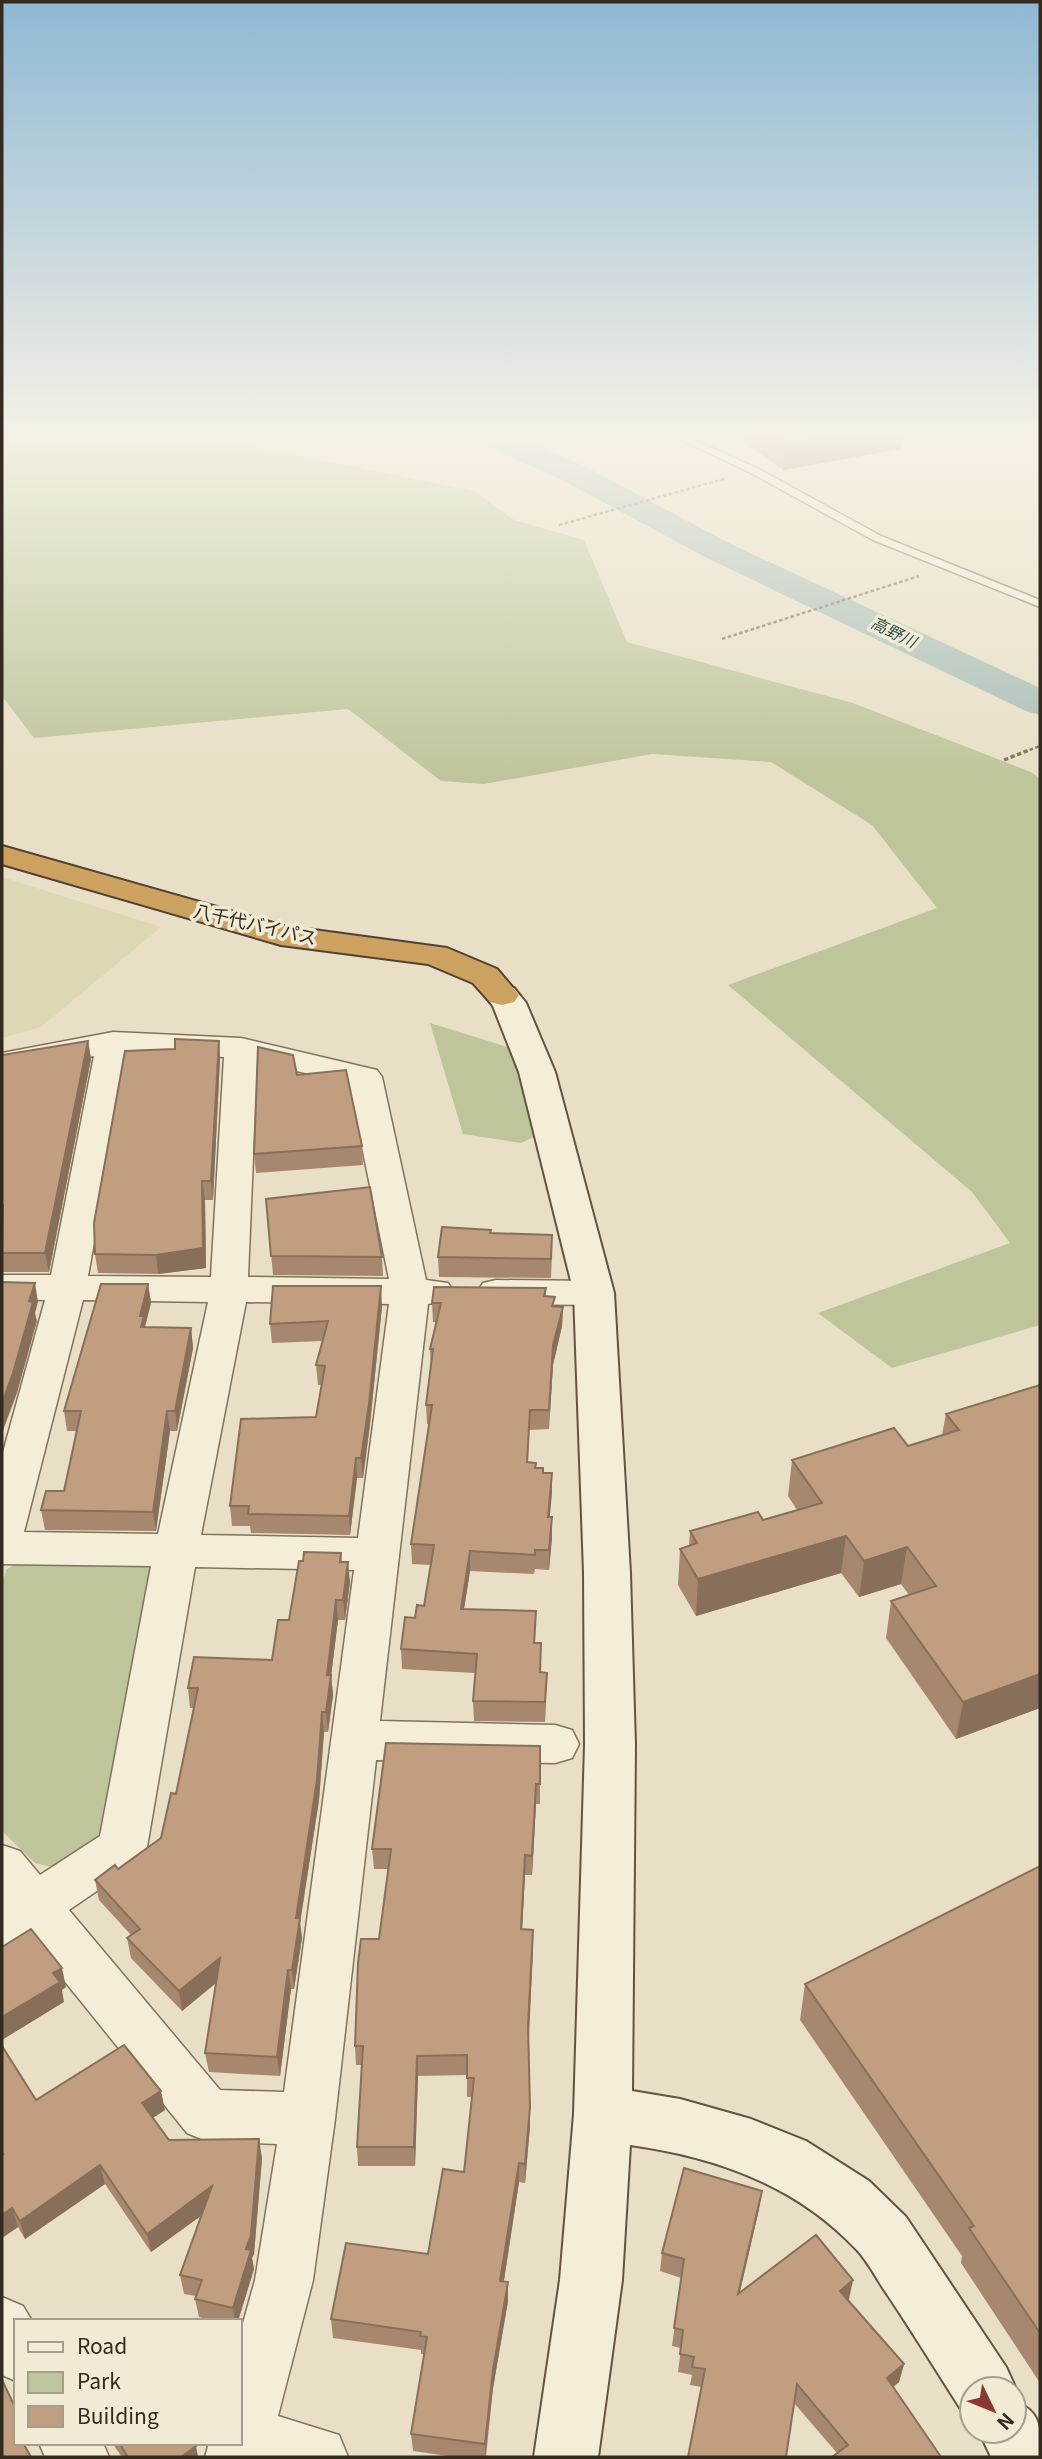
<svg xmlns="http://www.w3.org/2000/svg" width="1042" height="2459" font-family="Georgia,'Noto Sans JP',serif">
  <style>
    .farmland { fill: #ddd8b4 }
    .green { fill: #bec59b }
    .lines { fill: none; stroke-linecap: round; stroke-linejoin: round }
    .river { fill: #a7bdb7; fill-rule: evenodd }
    .lane-casing { stroke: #81725e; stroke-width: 3 }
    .street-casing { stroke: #81725e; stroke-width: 3 }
    .secondary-casing { stroke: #635441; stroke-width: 4 }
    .highway-casing { stroke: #504132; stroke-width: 4 }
    .path-far1 { stroke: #81725e; stroke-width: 2.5; stroke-dasharray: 3.5 2.5; stroke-linecap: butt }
    .path { stroke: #81725e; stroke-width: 3.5; stroke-dasharray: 4.5 2.5; stroke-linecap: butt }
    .lane { fill: #f4edd8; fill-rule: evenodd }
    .street { fill: #f4edd8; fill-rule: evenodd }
    .secondary { fill: #f4edd8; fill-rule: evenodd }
    .highway { fill: #cda261; fill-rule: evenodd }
    .wall { fill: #a7886e }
    .shaded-wall { fill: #886f5a }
    .building { fill: #c29e80; stroke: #886f5a; stroke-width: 2 }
    .labels { text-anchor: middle; stroke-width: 7; stroke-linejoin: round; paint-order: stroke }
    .far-water-label { font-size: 16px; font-style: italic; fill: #315151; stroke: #f1ead5 }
    .street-label { font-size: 18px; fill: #332a20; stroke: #f1ead5 }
  </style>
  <rect width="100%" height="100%" fill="#e8dfc6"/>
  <path class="farmland" d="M2 877 161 927 41 1027 2 1038Z"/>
  <path class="green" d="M2 433H187L474 491 514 520 584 540 627 642 853 703 1031 772 1040 779V1325L892 1368 818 1313 1010 1243 972 1192 728 985 937 908 872 825 771 762 652 754 484 784 441 781 348 709 34 738 2 696Z
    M430 1023 511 1048 536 1136 521 1143 463 1134Z
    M25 1557 147 1561 155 1574 98 1838 56 1868 35 1863 2 1831V1585L6 1570Z"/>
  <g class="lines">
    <path class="river" d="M468 433H509L584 466 731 544 1040 688V715L1026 711 707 558 562 480 473 440Z"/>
    <defs>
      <path id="lane" d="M667 433H679L759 469 881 536 1040 600V607L873 540 751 473Z"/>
      <path id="street" d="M113 1032 241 1038 377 1070 382 1077 426 1280 448 1283 454 1292 448 1301 428 1304 380 1721 555 1725 572 1730 579 1744 572 1758 555 1763 376 1760 335 2119 313 2280 278 2416 339 2435 348 2457H205L209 2443H240V2334L255 2280 277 2144 206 2141 187 2133 29 1937 2 1949V1845L20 1851 40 1875 100 1836 151 1566 2 1564V1456L45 1300 2 1299V1275H51L94 1056 2 1073V1053ZM128 1053 224 1057 211 1277 88 1276ZM257 1062 349 1083 389 1279 248 1277ZM83 1300 208 1302 158 1534 24 1532ZM246 1302 389 1304 358 1538 201 1535ZM195 1567 354 1570 284 2092 220 2090 69 1910 139 1862 147 1847Z
        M496 1280 594 1281 607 1284 613 1293 607 1302 594 1305 496 1304 483 1301 477 1292 483 1283Z
        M2 2297 23 2306 32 2321H16V2381L2 2375Z
        M39 2443H103L109 2457H45Z"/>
      <path id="secondary" d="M502 985 514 988 526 1003 555 1072 614 1293 630 1573 635 1745 632 2091 680 2099 751 2119 806 2141 869 2181 906 2217 1006 2367 1016 2389 1014 2393V2389H972V2416L962 2411C937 2372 913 2333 887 2294 877 2280 869 2263 857 2250 796 2185 716 2157 630 2145L622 2280 598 2457H534L560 2280 574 2114 585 1745 584 1573 574 1293 519 1072 493 1006 485 995 490 988Z
        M1014 2400C1042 2414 1040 2425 1040 2457H991L979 2431H1014Z"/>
      <path id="highway" d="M2 846 284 926 447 948 497 969 519 995 514 1002 502 1005 490 1002 473 983 428 964 281 945 2 864Z"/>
    </defs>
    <use href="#lane" class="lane-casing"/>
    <use href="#street" class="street-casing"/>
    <use href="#secondary" class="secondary-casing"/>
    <use href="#highway" class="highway-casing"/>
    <path class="path-far1" d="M559 525 727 478
      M722 639 919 576
      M1024 752 1040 746"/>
    <path class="path" d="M1004 760 1029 750"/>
    <use href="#lane" class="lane"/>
    <use href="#street" class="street"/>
    <use href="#secondary" class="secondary"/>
    <use href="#highway" class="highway"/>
  </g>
  <path class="wall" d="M731 433H902L900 449 783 470Z
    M88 1041 91 1059 49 1272H2V1055Z
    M219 1041 220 1059 213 1200H205L206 1268 158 1274 98 1273 95 1254 175 1049Z
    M362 1146 363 1165 256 1173 254 1154Z
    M266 1199 382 1257 383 1276 273 1275Z
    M491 1233 552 1254 551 1278 439 1277 438 1257Z
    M148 1284 151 1303 145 1327 191 1328 193 1348 177 1431H170L156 1531 45 1530 41 1510 64 1491 77 1431H67L64 1411Z
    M546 1288V1296L554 1306 563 1307 562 1326 553 1365 549 1429 529 1430 528 1462 543 1473 552 1492 549 1517H552V1537L549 1570 535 1569 534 1574 470 1571 464 1609 536 1611 535 1643 540 1672 547 1673 545 1722 474 1721 473 1701 475 1673 402 1669 401 1649 415 1618 424 1606 431 1565 412 1564 411 1544 429 1424H427L426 1405 431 1368 430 1349 436 1322H433L432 1303Z
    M382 1306 370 1424 363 1478H357L350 1535 251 1533 250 1526H232L230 1506 316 1417 322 1385H318L316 1365 323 1341 272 1343 270 1324Z
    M1040 1385V1708L956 1739 886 1638 891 1601 909 1595 901 1584 859 1597 841 1573 696 1616 678 1585 680 1549 689 1546 690 1531 763 1520 797 1510 788 1496 792 1460 908 1446 942 1435 946 1414Z
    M341 1553 342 1562 350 1582 345 1620H338L331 1675 333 1695 328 1732H324L319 1800 300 1923 302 1938 294 1989H291L280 2076 209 2072 205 2053 216 1983 182 2011 131 1958 127 1938 131 1935 99 1900 95 1880 118 1869 161 1838 176 1794 194 1708H190L188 1688 272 1660 289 1620 303 1561Z
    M540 1746V1804H536L532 1875H525L522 1929 533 1949 529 2039 530 2126 525 2183 519 2182 504 2281 508 2282V2301L493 2388 486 2457H455L413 2451 411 2434 424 2354H421V2350L333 2338 331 2319 428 2254 464 2172 472 2097H467V2075L418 2076 415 2166H358L357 2147 362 2065H356L355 2046 379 1939 388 1869H374L372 1849Z
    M1040 1866V2383L961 2263 962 2256 800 2020 805 1984Z
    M2 2046 36 2100 165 2110 153 2118 169 2140 262 2158 254 2254 252 2258 254 2269 238 2321H213L199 2317 195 2299 196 2296 184 2294 180 2275 202 2215 151 2252 105 2184 25 2239 18 2227 2 2238Z
    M759 2209 740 2292 849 2299 848 2300 904 2364 899 2382 893 2387 941 2457 837 2453 794 2403 690 2385 692 2375 678 2372 681 2348 672 2346 681 2278 660 2271 662 2253Z
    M112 2443H194L198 2457H122Z"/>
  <path class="shaded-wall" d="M851 433H902L900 449 783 470 785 444Z
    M88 1041 91 1059 49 1272 45 1253Z
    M219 1041 220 1059 213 1200 211 1181Z
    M202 1181 205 1200 206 1268 158 1274 156 1255Z
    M35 1283 38 1302 35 1313 37 1321 17 1393 2 1433V1403L29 1301Z
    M148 1284 151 1303 145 1326 147 1335 141 1327 140 1316Z
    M381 1286 382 1306 370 1424 363 1478 361 1458Z
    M563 1307 562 1326 553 1365 549 1429 553 1345Z
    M191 1328 193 1348 177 1431 175 1411Z
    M167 1411 170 1431 156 1531 153 1512Z
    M356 1458 357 1478 350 1535 349 1516Z
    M552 1473V1492L548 1537V1517Z
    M552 1517V1537L549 1570V1550Z
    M846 1536 841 1573 696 1616 698 1579Z
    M907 1547 901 1584 859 1597 864 1561Z
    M470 1551V1571L461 1628V1609Z
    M348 1562 350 1582 345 1620 343 1600Z
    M336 1600 338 1620 330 1685 331 1675 333 1695 328 1732 326 1712 327 1675Z
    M547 1673 546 1693 545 1722V1702Z
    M1040 1674V1708L956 1739 963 1702Z
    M322 1712 324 1732 319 1800 300 1923 302 1938 294 1989 292 1970 296 1918Z
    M536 1784V1804L532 1875V1856Z
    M525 1855V1875L521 1949V1929Z
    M533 1930V1949L528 2045V2026Z
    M220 1958 223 1977 182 2011 179 1991Z
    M62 1968 66 1987 62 1990 64 2002 2 2040V2017L53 1973Z
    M288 1970 291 1989 280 2076 277 2057Z
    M417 2056 418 2076 415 2166 414 2147Z
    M161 2091 165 2110 146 2122 142 2103Z
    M530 2107V2126L525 2183V2164Z
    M259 2139 262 2158 254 2254 252 2258 254 2269 238 2321H235L233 2308 246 2249Z
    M519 2163V2182L501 2299 500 2281Z
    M100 2165 105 2184 25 2239 20 2221Z
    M212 2186 216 2205 151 2252 147 2234Z
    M762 2191 759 2209 735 2312 738 2294Z
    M12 2208 18 2227 2 2238V2215Z
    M853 2280 849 2299 836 2309 840 2291Z
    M508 2282V2301L493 2388 485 2457V2444L493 2370Z
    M904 2364 899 2382 883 2396 887 2378Z
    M196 2446 198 2457H181Z"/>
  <path class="building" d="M768 433H851L785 444Z
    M175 1039 219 1041 211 1181H202L203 1248 156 1255 95 1254 94 1223 125 1051 175 1049Z
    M88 1041 45 1253H2L3 1205H2V1055Z
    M258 1047 293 1055 297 1075 346 1070 362 1146 254 1154Z
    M370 1187 382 1257 271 1256 266 1199Z
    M442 1227 491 1230 490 1233 552 1235 551 1259 438 1257Z
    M2 1282 35 1283 29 1301 33 1302 13 1373 2 1403Z
    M101 1284H148L140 1316H144L141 1327 191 1328 175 1411H167L153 1512 41 1510 46 1491H64L81 1411H64Z
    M273 1286H381L369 1404 361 1458H356L349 1516 248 1514 249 1506H230L241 1419 316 1417 325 1366 316 1365 328 1321 270 1324Z
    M434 1287 546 1288 544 1296 555 1297 552 1306 563 1307 553 1345 549 1410H530L527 1462 536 1463 535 1468H543V1473H552L548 1517H552L549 1550H535V1555L470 1551 461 1609 536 1611 534 1643H541L540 1672 547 1673 545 1702 473 1701 477 1654 401 1649 405 1617 415 1618 417 1605 424 1606 434 1545 411 1544 432 1405H426L433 1349H430L441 1303H432Z
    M1040 1385V1674L963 1702 891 1601 936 1586 907 1547 864 1561 846 1536 698 1579 680 1549 697 1543 690 1531 758 1512 763 1520 822 1503 792 1460 894 1428 908 1446 959 1430 946 1414Z
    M304 1552 341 1553 340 1562H348L343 1600H336L327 1675H331L326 1712H322L317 1780 296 1918H300L292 1970H288L277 2057 205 2053 220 1958 179 1991 127 1938 140 1929 95 1880 115 1865 118 1869 161 1838 171 1793 176 1794 198 1688H188L194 1657 272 1660 278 1620H289L299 1561H303Z
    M386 1743 540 1746V1784H536L532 1856 525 1855 521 1929 533 1930 528 2026 530 2107 525 2164 519 2163 500 2281 508 2282 493 2370 485 2444 411 2434 427 2337 420 2336 421 2332 331 2319 346 2243 428 2254 443 2169 464 2172 474 2078H467V2055L417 2056 414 2147H357L363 2046H355L358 1963 361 1939H379L391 1849H372Z
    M1040 1866V2333L969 2228 974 2226 805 1984Z
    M31 1929 62 1968 53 1973 60 1982 2 2017V1947Z
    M124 2045 161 2091 142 2103 169 2140 259 2139 251 2235 246 2249 251 2250 233 2308 195 2299 202 2280 180 2275 212 2186 147 2234 100 2165 20 2221 12 2208 2 2215V2154H3L2 2152V2046L36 2100Z
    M684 2168 762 2191 738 2294 816 2235 853 2280 840 2291 904 2364 887 2378 941 2457H832L848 2445 797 2384 786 2457H688L705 2369 692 2367 694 2357 680 2354 683 2330 674 2328 684 2259 662 2253Z
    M2 2380 16 2409V2443H23L31 2457H2Z
    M119 2443H194L196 2446 181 2457H128Z"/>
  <linearGradient id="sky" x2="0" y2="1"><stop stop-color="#8eb8d4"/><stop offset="0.56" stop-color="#f5f1e5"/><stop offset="1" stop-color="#f5f1e5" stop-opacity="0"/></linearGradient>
  <rect width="1042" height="777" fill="url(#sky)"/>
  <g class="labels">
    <g class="far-water-label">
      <text transform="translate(894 632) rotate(26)" y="6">高野川</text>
    </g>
    <g class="street-label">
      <text transform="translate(255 925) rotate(13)" y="6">八千代バイパス</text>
    </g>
  </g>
  <rect width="1042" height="2459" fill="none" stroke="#332a20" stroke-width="7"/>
  <rect x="14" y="2319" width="228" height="126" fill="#f1ead5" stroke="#a59d8d" stroke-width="2"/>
  <rect x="28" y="2342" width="35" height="10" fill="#f4edd8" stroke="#a59d8d" stroke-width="2"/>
  <text x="77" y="2354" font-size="21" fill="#332a20">Road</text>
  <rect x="28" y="2372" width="35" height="21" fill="#bec59b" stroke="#a59d8d" stroke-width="2"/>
  <text x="77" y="2389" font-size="21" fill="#332a20">Park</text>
  <rect x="28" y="2406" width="35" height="21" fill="#c29e80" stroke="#a59d8d" stroke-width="2"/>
  <text x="77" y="2424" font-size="21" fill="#332a20">Building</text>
  <g transform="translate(993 2410) rotate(133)"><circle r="33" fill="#f1ead5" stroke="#a59d8d" stroke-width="2"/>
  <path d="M0-5L12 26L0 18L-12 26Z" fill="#893835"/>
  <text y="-10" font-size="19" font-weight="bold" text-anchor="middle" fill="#332a20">N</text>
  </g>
</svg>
